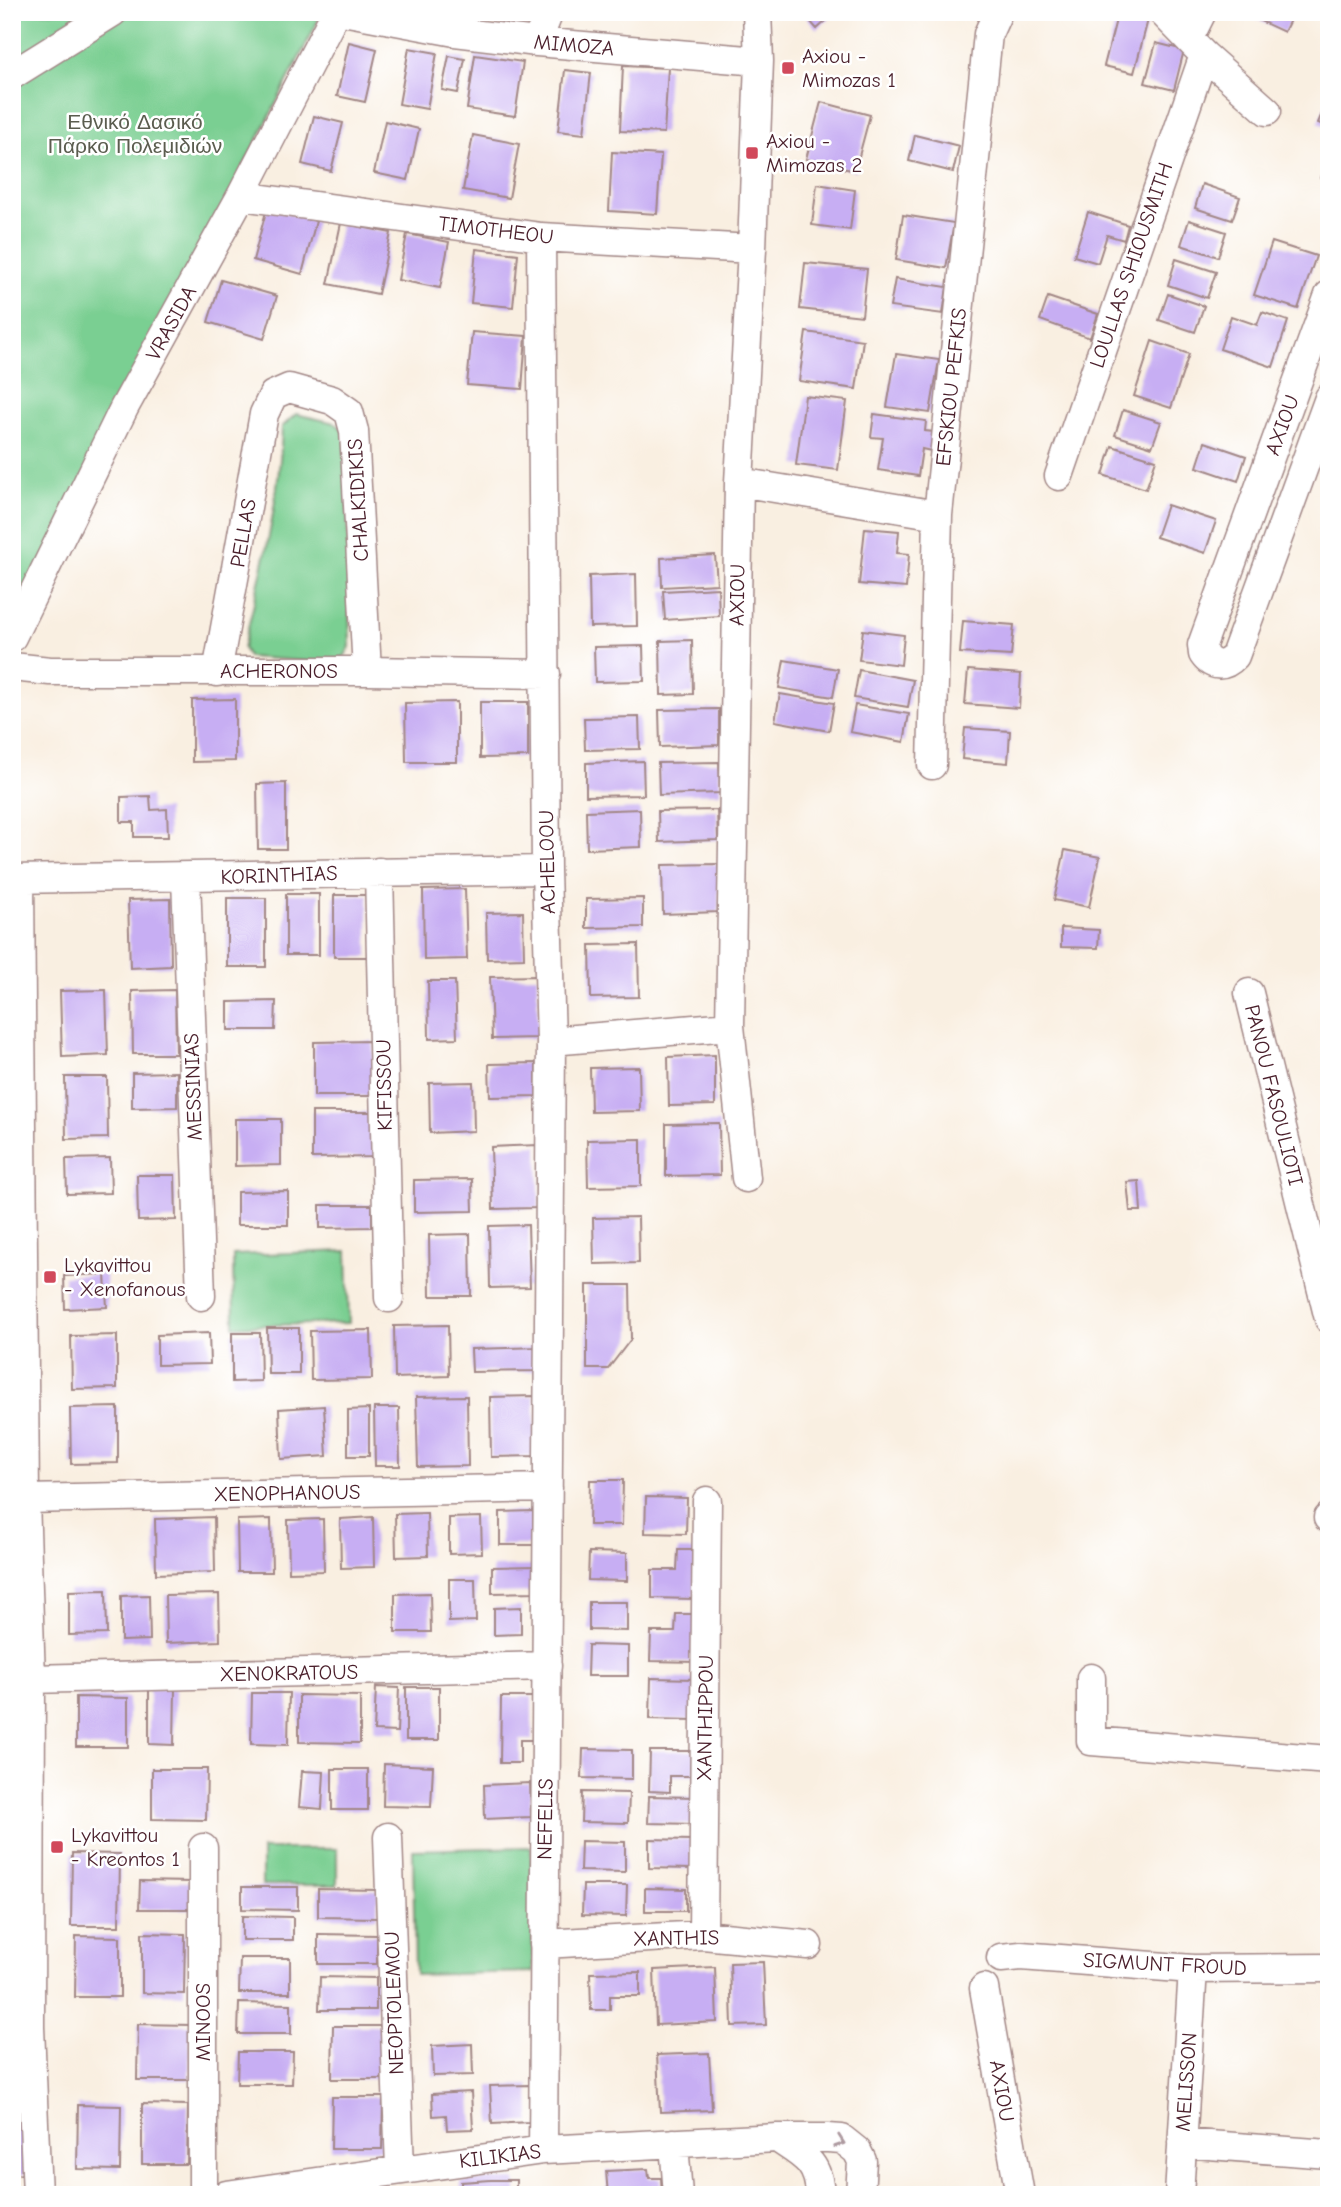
<svg xmlns="http://www.w3.org/2000/svg" width="1341" height="2207" font-family="'Comic Neue',sans-serif">
  <style>
    .green { fill: #7acf92; stroke: #62775e; stroke-width: 2 }
    .building { fill: #c7aef3 }
    .lines { fill: none; stroke-linecap: round; stroke-linejoin: round }
    .minor-casing { stroke: #a28786; stroke-width: 31 }
    .minor { stroke: #fff; stroke-width: 28 }
    .oneway { stroke: #ae9aa0 }
    .poi-dot { fill: #d1495b; stroke: #fff; stroke-width: 2.5 }
    .labels { text-anchor: middle; stroke-width: 5; stroke-linejoin: round; paint-order: stroke }
    .street-label { font-size: 21px; fill: #4a1f2b; stroke: #fff }
    .poi-label { font-size: 21px; fill: #4a1f2b; stroke: #fff; text-anchor: start }
    .park-label { font-size: 21px; fill: #5b5d4f; stroke: #fff }
  </style>
  <rect width="100%" height="100%" fill="#fff"/>
  <filter id="ink" filterUnits="userSpaceOnUse"><feTurbulence type="fractalNoise" baseFrequency=".0143" numOctaves="2"/><feDisplacementMap in="SourceGraphic" scale="14" xChannelSelector="R" yChannelSelector="G"/><feConvolveMatrix kernelMatrix="1 2 1 2 8 2 1 2 1" color-interpolation-filters="sRGB"/></filter>
  <filter id="wash" filterUnits="userSpaceOnUse"><feTurbulence type="fractalNoise" baseFrequency=".00686" numOctaves="4" result="noise"/><feDisplacementMap in="SourceGraphic" scale="28" xChannelSelector="R" yChannelSelector="G"/><feGaussianBlur stdDeviation="1.57" result="paint"/><feColorMatrix in="noise" values="0 0 0 0 0 0 0 0 0 0 0 0 0 0 0 0 0 1.4 0 .05"/><feComposite in="paint" operator="in"/></filter>
  <g filter="url(#wash)">
    <rect width="100%" height="100%" fill="#f9efe1"/>
    <path class="green" d="M12 12H308L319 19 12 622Z
      M296 414 335 423 346 432 350 647 344 657 332 663 248 657 243 648C261 576 280 502 282 427Z
      M347 1251 349 1323 234 1326 233 1255Z
      M531 1847 533 1972 415 1975 413 1850Z
      M262 1849H337V1885H262Z"/>
    <g id="blocks">
      <path class="building" d="M802 12H836L817 29Z
        M1118 12H1150L1134 73 1104 66Z
        M1241 12H1294L1284 32Z
        M349 42 377 49 365 102 337 96Z
        M1156 43 1184 50 1174 90 1145 83Z
        M409 48 437 53 427 109 399 104Z
        M475 55 523 62 515 116 467 109Z
        M449 56 465 59 458 93 442 90Z
        M623 66 668 68 664 133 620 131Z
        M565 70 591 73 584 134 558 131Z
        M1329 97V127L1318 123Z
        M821 102 870 115 855 171 806 159Z
        M314 116 343 123 331 171 302 164Z
        M385 121 419 129 408 180 374 173Z
        M473 135 519 144 509 198 463 190Z
        M915 135 959 146 953 172 909 161Z
        M612 152 661 155 657 214 609 211Z
        M1328 157H1329V180L1321 178Z
        M817 184 855 190 850 230 812 225Z
        M1202 184 1240 197 1232 220 1195 208Z
        M267 208 316 221 302 274 253 260Z
        M1088 212 1128 225 1124 240 1107 235 1098 263 1074 256Z
        M903 215 954 223 946 268 896 260Z
        M1189 220 1226 232 1218 257 1181 245Z
        M341 223 391 233 378 294 328 284Z
        M407 234 449 242 440 288 398 280Z
        M1272 242 1316 256 1298 309 1254 295Z
        M476 249 518 254 513 307 471 303Z
        M1176 259 1216 272 1207 298 1168 285Z
        M805 263 867 269 862 316 800 309Z
        M895 279 947 287 943 314 890 307Z
        M221 280 277 296 264 339 208 322Z
        M1168 294 1204 306 1195 332 1159 320Z
        M1048 297 1098 314 1090 338 1040 320Z
        M1262 312 1288 321 1273 367 1220 349 1231 316 1257 325Z
        M472 332 526 336 522 389 467 385Z
        M806 332 863 340 856 389 799 381Z
        M1152 341 1189 354 1171 408 1134 396Z
        M896 354 939 360 930 413 887 407Z
        M805 396 847 401 838 470 796 465Z
        M1123 410 1161 422 1152 447 1115 435Z
        M874 414 926 421 925 431 934 432 931 451 922 449 918 476 878 470 883 438 871 437Z
        M1205 442 1246 456 1238 481 1197 467Z
        M1112 446 1156 460 1146 489 1103 475Z
        M1167 505 1216 521 1205 553 1156 537Z
        M865 528 899 531 897 553 909 554 906 588 859 584Z
        M715 555 717 584 662 587 661 558Z
        M636 574 637 626 590 627 589 576Z
        M718 588 719 616 665 620 663 591Z
        M963 621 1014 625 1011 656 960 653Z
        M863 630 904 635 901 665 859 660Z
        M692 640 693 694 661 695 660 641Z
        M643 646 644 681 595 682 594 647Z
        M784 660 838 669 833 697 779 688Z
        M859 670 913 680 908 707 854 698Z
        M968 670 1021 674 1019 708 965 704Z
        M780 694 834 703 829 731 775 721Z
        M235 699V761L192 762V700Z
        M457 702V762H406L405 703Z
        M480 702H528V757L480 758Z
        M855 705 909 714 904 742 850 732Z
        M719 709V745L660 747 659 710Z
        M639 717 640 749 585 750 584 718Z
        M965 728 1010 731 1008 763 962 759Z
        M643 761 644 795 586 796V763Z
        M719 762 720 793 659 795 658 763Z
        M286 783V849H258L257 784Z
        M150 796 151 810 167 809 168 837H134V822H121V797Z
        M640 809 641 847 587 849 586 811Z
        M717 810 718 840 659 842 658 811Z
        M1065 850 1100 857 1089 907 1054 900Z
        M718 864 719 912 663 914 662 865Z
        M465 889 467 959 424 960 423 890Z
        M286 894H319V955H286Z
        M334 895H368V957H334Z
        M227 898H266V967H227Z
        M643 898V927L586 928V899Z
        M170 899 171 966 130 968 128 900Z
        M523 912 524 958 487 959 486 913Z
        M1061 928 1099 930 1098 948 1061 947Z
        M638 944 639 997 591 998 590 945Z
        M537 976 538 1038 492 1039 490 977Z
        M428 981H455L457 1038 429 1039Z
        M106 990 108 1055 62 1057 60 991Z
        M175 990 176 1054H133L132 991Z
        M276 1001 275 1030H228V1002Z
        M373 1041V1096H314V1042Z
        M715 1055V1105L669 1106 668 1057Z
        M536 1063V1096L490 1097 489 1064Z
        M639 1067 640 1111 591 1112 590 1068Z
        M177 1072V1107L132 1108V1073Z
        M65 1077H107L108 1138 66 1139Z
        M473 1082 474 1131 430 1133 429 1083Z
        M312 1112H375V1157L312 1158Z
        M235 1119H281V1165L235 1166Z
        M719 1123 720 1175 666 1176V1124Z
        M641 1139V1186L588 1187 587 1140Z
        M538 1145 539 1208 493 1209 491 1147Z
        M110 1158 111 1193 67 1194 66 1159Z
        M137 1175H175L176 1220 138 1221Z
        M472 1179 473 1211 414 1212V1180Z
        M1139 1181 1141 1211H1130L1127 1182Z
        M288 1191V1225H237V1192Z
        M320 1205H372V1227L320 1228Z
        M638 1217 639 1263 594 1264 593 1218Z
        M528 1225 530 1287 490 1288 489 1226Z
        M470 1234 471 1296H430L429 1235Z
        M105 1274 107 1307 65 1309 64 1276Z
        M587 1285H630L631 1339 608 1369H587Z
        M448 1325 449 1376 395 1378 394 1326Z
        M267 1328H299V1374H268Z
        M371 1330 372 1379 311 1380 310 1331Z
        M209 1333 210 1364 157 1365V1335Z
        M232 1333H260L261 1381 232 1382Z
        M117 1335V1388L72 1389 71 1336Z
        M541 1347 542 1371 472 1372 471 1349Z
        M467 1396 468 1466 418 1467 416 1397Z
        M534 1396 536 1456 491 1457 490 1397Z
        M324 1406 327 1456 281 1459 279 1409Z
        M118 1407V1463L71 1464 70 1408Z
        M374 1408H399L400 1466H375Z
        M369 1409V1456H348V1410Z
        M590 1480H623L622 1525H589Z
        M646 1497 687 1498 686 1534 645 1533Z
        M533 1511 534 1545H500V1512Z
        M427 1513 428 1556 396 1557 395 1514Z
        M214 1517 215 1572 156 1574 155 1519Z
        M373 1517 374 1567 341 1568 340 1519Z
        M481 1517 482 1553 449 1554V1518Z
        M271 1519 272 1572H238L237 1520Z
        M323 1519 324 1571 289 1572 288 1520Z
        M678 1550H695L694 1599 652 1598V1570H677Z
        M589 1552 627 1553V1581L588 1580Z
        M535 1566 536 1592 492 1593V1567Z
        M449 1579H475L476 1621 449 1622Z
        M106 1590 107 1634 69 1635V1591Z
        M430 1593 431 1632H395V1594Z
        M219 1594 220 1641 166 1643 165 1595Z
        M149 1595 150 1640 121 1641V1596Z
        M12 1596H16L15 1651H12Z
        M589 1602H627V1631L589 1630Z
        M521 1607V1634L494 1635V1608Z
        M676 1614H697L696 1662 650 1661 651 1632H675Z
        M588 1645 628 1646V1676H587Z
        M12 1663H19L20 1697H12Z
        M651 1678 696 1679 695 1720 650 1719Z
        M376 1687 399 1688 397 1732 374 1731Z
        M406 1687H439V1740H406Z
        M149 1689H175L174 1745 149 1744Z
        M252 1693H289L288 1745 251 1744Z
        M299 1695 360 1696V1743L299 1742Z
        M76 1697 128 1698V1747H76Z
        M501 1697H532V1740H520V1763H500Z
        M12 1699H21L22 1733H12Z
        M12 1744H20V1812H12Z
        M583 1749 632 1750V1779L582 1778Z
        M650 1751H695V1776H670V1792L649 1791Z
        M384 1764 433 1766 431 1807 383 1806Z
        M152 1769H207L206 1820 152 1819Z
        M332 1769H368V1810H332Z
        M302 1771 324 1772 322 1809 299 1807Z
        M530 1783 531 1817 485 1819 484 1785Z
        M582 1792 629 1793 628 1823 581 1822Z
        M649 1796 696 1797V1824L648 1823Z
        M649 1839 691 1840V1869L649 1868Z
        M581 1841 625 1842V1872L580 1871Z
        M72 1853 120 1854 119 1926H71Z
        M140 1881 191 1882V1909H139Z
        M583 1885H627L626 1916 582 1915Z
        M242 1887H298V1910L242 1909Z
        M645 1888 686 1889V1911H645Z
        M318 1889 378 1890 377 1918 318 1917Z
        M242 1916 293 1917V1940H242Z
        M142 1933 185 1934 184 1994 142 1993Z
        M318 1934 377 1935V1964H318Z
        M76 1936 120 1937V1997H75Z
        M240 1958H290V1993H239Z
        M763 1962 766 2025 732 2026 730 1963Z
        M715 1967 717 2022 656 2025 654 1970Z
        M640 1972V1996H610V2010H591L590 1973Z
        M320 1977 376 1978V2010H319Z
        M239 2003 291 2004V2034H238Z
        M138 2024 190 2025 189 2080H137Z
        M333 2026H382V2079H332Z
        M472 2044 473 2075 433 2076 432 2046Z
        M238 2052H293L292 2084H237Z
        M709 2053 712 2110 660 2112 657 2055Z
        M529 2085 530 2122 492 2124 490 2086Z
        M471 2092 473 2129 447 2130 446 2115 433 2116 432 2094Z
        M332 2097H383L382 2149H331Z
        M142 2104 188 2105 187 2164H142Z
        M78 2105 121 2106 120 2170 77 2169Z
        M12 2120H23L25 2174 12 2175Z
        M648 2169 649 2178H661L662 2195H608L606 2171Z
        M491 2180H516V2195H461V2182Z"/>
    </g>
  </g>
  <g filter="url(#ink)">
    <use href="#blocks" fill-opacity="0" stroke="#a28786" stroke-width="2"/>
    <g class="lines">
      <defs>
        <path id="minor" d="M348 12 455 32 537 42 759 61
          M1162 12 1204 55 1267 111
          M1189 38 1202 12
          M537 42 549 12
          M12 75 113 12
          M241 196 541 237 752 249
          M541 237 546 870 551 1041 543 2150
          M1329 295 1202 645 1203 654C1212 667 1224 668 1235 656L1329 398
          M1059 476 1204 55
          M739 482 938 515
          M12 637 124 408 241 196 336 12
          M12 667 50 671H367L546 674
          M217 672 264 414 273 395 289 388 332 400 349 412 354 431 367 671
          M932 765 938 515 988 34 998 12
          M379 872 389 1298
          M186 878 201 1296
          M12 879 546 870
          M20 880 25 1499 31 1679 30 2027 37 2195
          M1249 993 1329 1319
          M551 1041 730 1026
          M746 1178 730 1026 739 482 752 249 759 61 757 12
          M25 1499 548 1488
          M1328 1518 1329 1517
          M1091 1678V1741L1329 1760
          M31 1679 547 1666
          M388 1837 400 2169
          M703 1935 707 1501
          M544 1944 703 1935 808 1945
          M1001 1958 1021 1956 1193 1969 1329 1968
          M984 1988 1020 2195
          M777 2138C802 2155 819 2161 820 2195
          M674 2143 678 2195
          M1182 2143 1329 2154
          M203 2195V1848
          M226 2195 543 2150 777 2138H828L842 2139 857 2151 862 2161 860 2195
          M1179 2195 1193 1969"/>
      </defs>
      <use href="#minor" class="minor-casing"/>
      <use href="#minor" class="minor"/>
    </g>
    <defs><path id="oneway-chevron" d="M-2-3.5L2.5 0L-2 3.5" fill="none" stroke-width="1.6" stroke-linecap="round" stroke-linejoin="round" transform="scale(1.75)"/></defs>
    <use class="oneway" href="#oneway-chevron" transform="translate(840 2142) rotate(19)"/>
  </g>
  <g class="poi-dot">
    <rect x="781" y="61" width="14" height="14" rx="3.5"/>
    <rect x="745" y="146" width="14" height="14" rx="3.5"/>
    <rect x="43" y="1270" width="14" height="14" rx="3.5"/>
    <rect x="50" y="1840" width="14" height="14" rx="3.5"/>
  </g>
  <g class="labels">
    <g class="street-label">
      <text transform="translate(574 45) rotate(5)" y="7">MIMOZA</text>
      <text transform="translate(496 230) rotate(7)" y="7">TIMOTHEOU</text>
      <text transform="translate(1131 265) rotate(-71)" y="7">LOULLAS SHIOUSMITH</text>
      <text transform="translate(171 323) rotate(-61)" y="7">VRASIDA</text>
      <text transform="translate(951 387) rotate(-84)" y="7">EFSKIOU PEFKIS</text>
      <text transform="translate(1282 425) rotate(-70)" y="7">AXIOU</text>
      <text transform="translate(358 500) rotate(-93)" y="7">CHALKIDIKIS</text>
      <text transform="translate(243 533) rotate(-80)" y="7">PELLAS</text>
      <text transform="translate(737 595) rotate(-89)" y="7">AXIOU</text>
      <text x="279" y="678">ACHERONOS</text>
      <text transform="translate(547 862) rotate(-91)" y="7">ACHELOOU</text>
      <text transform="translate(279 875) rotate(-2)" y="7">KORINTHIAS</text>
      <text transform="translate(384 1085) rotate(-91)" y="7">KIFISSOU</text>
      <text transform="translate(193 1087) rotate(-92)" y="7">MESSINIAS</text>
      <text transform="translate(1274 1095) rotate(76)" y="7">PANOU FASOULIOTI</text>
      <text transform="translate(287 1493) rotate(-1)" y="7">XENOPHANOUS</text>
      <text transform="translate(289 1673) rotate(-1)" y="7">XENOKRATOUS</text>
      <text transform="translate(705 1718) rotate(-89)" y="7">XANTHIPPOU</text>
      <text transform="translate(545 1819) rotate(-89)" y="7">NEFELIS</text>
      <text transform="translate(676 1938) rotate(-1)" y="7">XANTHIS</text>
      <text transform="translate(1165 1964) rotate(3)" y="7">SIGMUNT FROUD</text>
      <text transform="translate(394 2003) rotate(-92)" y="7">NEOPTOLEMOU</text>
      <text transform="translate(203 2022) rotate(-90)" y="7">MINOOS</text>
      <text transform="translate(1186 2082) rotate(-86)" y="7">MELISSON</text>
      <text transform="translate(1002 2091) rotate(80)" y="7">AXIOU</text>
      <text transform="translate(500 2156) rotate(-7)" y="7">KILIKIAS</text>
    </g>
    <g class="poi-label">
      <text x="802" y="63">Axiou -<tspan x="802" dy="24">Mimozas 1</tspan></text>
      <text x="766" y="148">Axiou -<tspan x="766" dy="24">Mimozas 2</tspan></text>
      <text x="64" y="1272">Lykavittou<tspan x="64" dy="24">- Xenofanous</tspan></text>
      <text x="71" y="1842">Lykavittou<tspan x="71" dy="24">- Kreontos 1</tspan></text>
    </g>
    <g class="park-label">
      <text x="135" y="129">Εθνικό Δασικό<tspan x="135" dy="24">Πάρκο Πολεμιδιών</tspan></text>
    </g>
  </g>
  <rect width="1341" height="2207" fill="none" stroke="#fff" stroke-width="42"/>
</svg>
